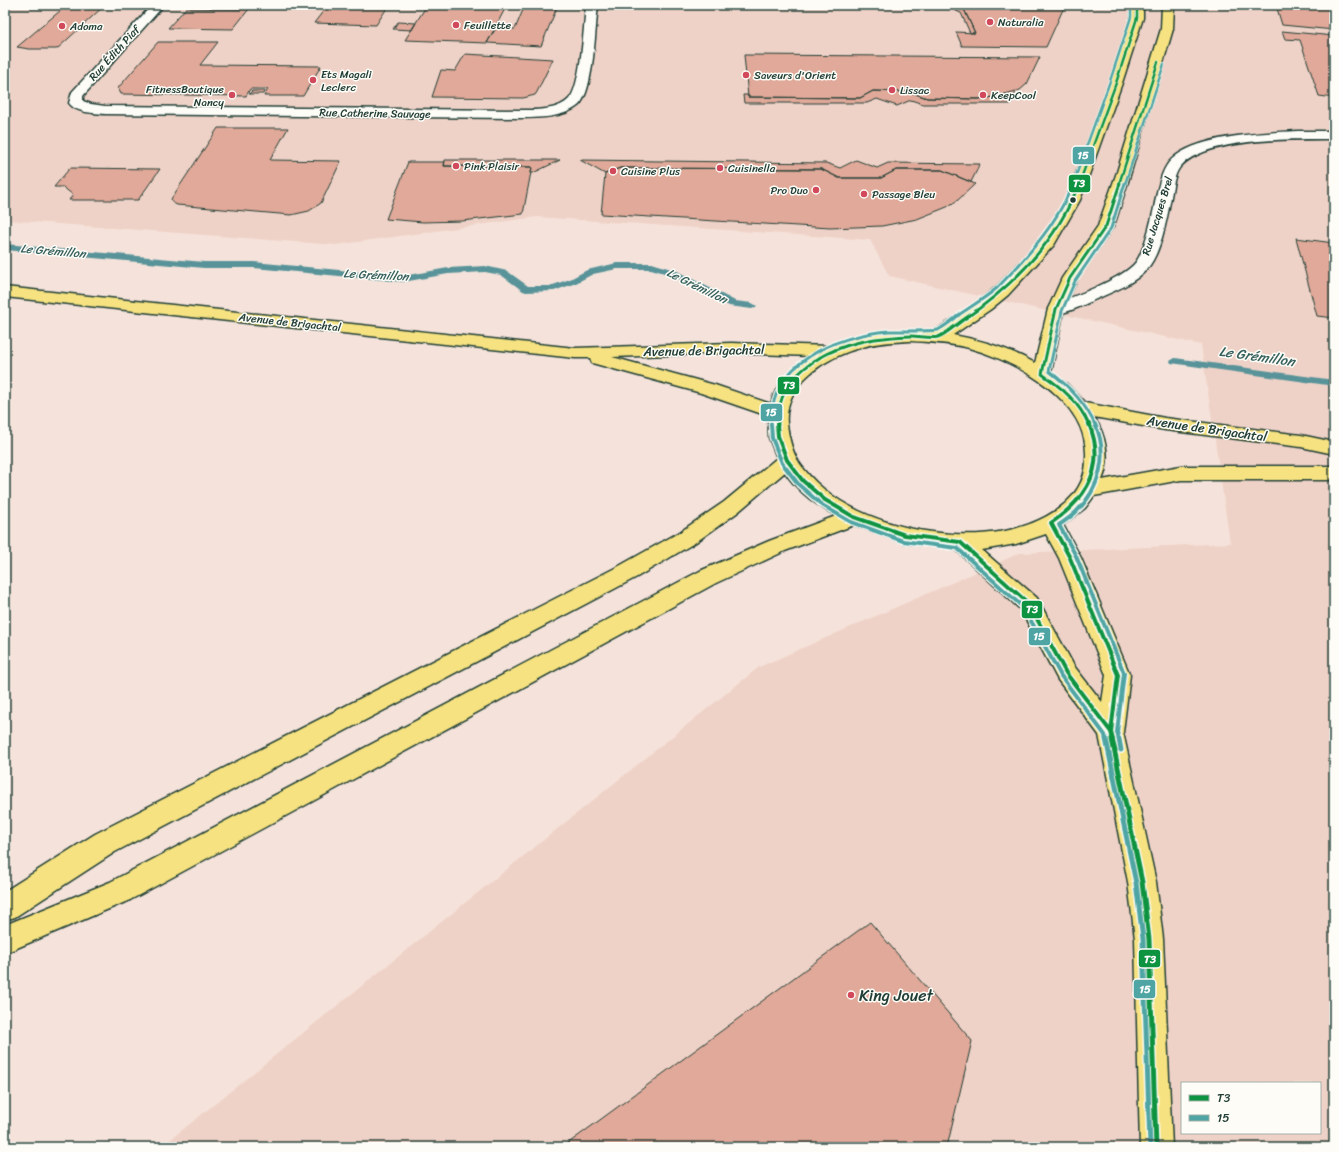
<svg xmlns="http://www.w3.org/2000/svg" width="1339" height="1152" font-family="Sriracha,sans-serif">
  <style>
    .built { fill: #efd2c7; fill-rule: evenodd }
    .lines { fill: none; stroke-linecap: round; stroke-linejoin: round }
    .stream { fill: #599399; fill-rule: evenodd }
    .building { fill: #e1a999; stroke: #1f3d34 }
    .minor-casing { stroke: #1f3d34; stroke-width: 3 }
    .major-casing { stroke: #1f3d34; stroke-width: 3 }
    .minor { fill: #fdfcf7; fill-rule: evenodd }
    .major { fill: #f6e281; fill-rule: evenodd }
    .bus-1-far3-casing { stroke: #fdfcf7; stroke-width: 4 }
    .bus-1-far2-casing { stroke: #fdfcf7; stroke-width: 5.5 }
    .bus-1-far1-casing { stroke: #fdfcf7; stroke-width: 7 }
    .bus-1-casing { stroke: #fdfcf7; stroke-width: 8 }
    .bus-2-far3-casing { stroke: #fdfcf7; stroke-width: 4 }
    .bus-2-far2-casing { stroke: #fdfcf7; stroke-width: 5.5 }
    .bus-2-far1-casing { stroke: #fdfcf7; stroke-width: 7 }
    .bus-2-casing { stroke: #fdfcf7; stroke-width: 8 }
    .bus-1-far3 { stroke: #0e9340; stroke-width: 2.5 }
    .bus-1-far2 { stroke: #0e9340; stroke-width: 3 }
    .bus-1-far1 { stroke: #0e9340; stroke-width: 4 }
    .bus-1 { stroke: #0e9340; stroke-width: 5 }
    .bus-2-far3 { stroke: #4fa5a4; stroke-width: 2.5 }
    .bus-2-far2 { stroke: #4fa5a4; stroke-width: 3 }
    .bus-2-far1 { stroke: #4fa5a4; stroke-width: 4 }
    .bus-2 { stroke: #4fa5a4; stroke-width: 5 }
    .poi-dot { fill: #d1495b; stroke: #fdfcf7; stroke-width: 1.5 }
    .bus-dot { fill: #1f3d34; stroke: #fdfcf7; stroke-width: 1.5 }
    .labels { text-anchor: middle; stroke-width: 3; stroke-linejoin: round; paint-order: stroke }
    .far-poi-label { font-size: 11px; fill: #1f3d34; stroke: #fdfcf7; text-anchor: start }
    .far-street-label { font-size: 11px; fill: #1f3d34; stroke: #fdfcf7 }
    .far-water-label { font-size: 12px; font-style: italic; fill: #37615e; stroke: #fdfcf7 }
    .street-label { font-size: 13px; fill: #1f3d34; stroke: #fdfcf7 }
    .water-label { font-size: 14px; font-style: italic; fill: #37615e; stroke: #fdfcf7 }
    .near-poi-label { font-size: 16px; fill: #1f3d34; stroke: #fdfcf7; text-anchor: start }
    .line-badge { stroke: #fdfcf7; stroke-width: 1.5 }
    .badge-label { font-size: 11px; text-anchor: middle; font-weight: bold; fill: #fff }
  </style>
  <rect width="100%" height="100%" fill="#f5e3db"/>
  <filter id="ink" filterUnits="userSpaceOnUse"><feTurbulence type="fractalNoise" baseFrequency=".025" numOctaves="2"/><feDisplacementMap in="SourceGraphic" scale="8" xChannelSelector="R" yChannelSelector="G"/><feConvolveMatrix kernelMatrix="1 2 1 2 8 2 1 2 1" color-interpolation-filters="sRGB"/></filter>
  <g filter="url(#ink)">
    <path class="built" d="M5 5H1334V1147H161L759 667 1020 553 1230 543 1201 345 889 276 870 240 537 217 336 245 5 220ZM1182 1083H1320V1133H1182Z"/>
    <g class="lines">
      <path class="stream" d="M5 244 204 262H254L403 276 448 268 485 266 507 271 528 286H550L570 279 587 270 617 263H652L677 271 735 301 752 303 757 306 752 309 729 306 671 275 651 269H617L593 274 576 283 554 291 526 292 523 291 501 275 485 272 448 274 403 282 254 268H204L5 250Z
        M1175 358 1334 380V386L1171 363 1170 361Z"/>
    </g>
    <path class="building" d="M67 5H105L57 49H29L17 47Z
      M328 5H389L376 25 314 23Z
      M427 5H507L487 43 405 40Z
      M525 5H558L541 46 487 43 496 28 515 29Z
      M953 5H962L975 33H970L961 13 956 11Z
      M962 5H1065L1046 47 962 46 956 32 975 33Z
      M1276 5H1334V30L1282 25Z
      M186 8 249 9 233 29 168 28Z
      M398 22 416 23 412 30 393 29Z
      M1282 31 1334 36V98L1319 96 1300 40 1285 39Z
      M158 42H218L200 65 321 66 303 96H264L268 89H250L246 96 121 94 118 88Z
      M465 54 553 59 537 92 535 95 523 98 432 97 441 70 455 71Z
      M744 55 1040 57 1027 84 1020 90 1009 94 995 97 978 99 927 98 910 92 873 91 860 98 748 97Z
      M252 91H265L263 94H249Z
      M873 91 910 92 927 98 978 99 995 97 1016 91 1011 104H923L911 100 897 106 877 99 867 103H744L743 95H748V97L860 98Z
      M218 128H288L270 160 341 161 321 203 309 211 291 215 177 205 173 203 171 199Z
      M445 160H560L531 174 532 167 444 166Z
      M580 160 826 163 840 168 856 160 877 168 888 163 980 164 971 182 942 170H896L881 178H839L821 169 620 168 605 174Z
      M408 162H445L444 166 532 167 523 214 462 221 423 222 386 219Z
      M70 168 160 169 138 200H69L73 195 63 187H54Z
      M620 168 821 169 839 178H881L896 170H942L975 184 958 200 947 207 917 219 882 226 830 228 601 214 605 174Z
      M1296 238 1334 243V318L1317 316Z
      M870 922 972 1041 947 1147H563Z"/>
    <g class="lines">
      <defs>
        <path id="minor" d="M152 5H164L83 96V101L91 104 105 106 519 110C535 110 558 111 569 99 581 87 584 24 586 5H598C595 27 594 91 579 105 564 118 538 118 519 118L105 114C94 113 76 113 69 103L72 92Z
          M1297 131H1334V139C1297 139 1208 137 1181 166 1174 173 1173 187 1171 197 1167 218 1161 253 1147 269 1135 283 1113 292 1096 299 1083 305 1064 316 1050 313L1048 309 1050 305C1071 298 1123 279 1136 262 1146 248 1154 210 1157 192 1160 181 1163 167 1172 159 1198 135 1263 133 1297 131Z"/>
        <path id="major" d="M1131 5H1143V18L1122 83 1080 200 1054 245 1008 295 991 309 953 335C982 340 1010 349 1035 363L1048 309 1062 278 1098 226 1117 172 1161 29 1162 5H1174L1173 29 1131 172 1114 226 1078 278 1064 309 1051 373 1067 384 1085 403 1165 418 1301 435 1334 442V454L1301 447 1165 430 1094 417C1106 435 1111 460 1102 480L1181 466H1334V480H1181L1094 496 1085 508 1063 525 1081 558 1130 675 1123 732 1156 882 1163 939 1172 1147H1140L1135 939 1128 882 1099 735 1058 680 1021 610 955 549 904 543 854 525 785 551 716 583 130 900 5 953V925L110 882 700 571 769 541 836 516C816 505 797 491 785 472L738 512 696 542 637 577 115 852 15 917 5 920V891L95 834 621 565 680 532 724 502 777 458 769 438 768 416 701 393 592 363 590 358H575L5 297V287L575 348 731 343 831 346 850 339 876 334 910 331 933 332 979 301 996 287 1042 239 1066 200 1110 83 1131 18ZM910 341C929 342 950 343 969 348 1018 362 1089 400 1086 458 1086 470 1084 478 1078 488 1064 512 1031 526 1005 531 940 543 846 523 803 468 793 456 789 440 787 424 783 382 828 356 863 347 878 342 894 342 910 341ZM731 353 811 356C794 368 775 383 771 404L715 385 612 357ZM1046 534 1059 558 1106 675 1102 702 1074 666 1037 598 982 550 1016 544Z"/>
      </defs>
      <use href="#minor" class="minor-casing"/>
      <use href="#major" class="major-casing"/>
      <use href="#minor" class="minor"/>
      <use href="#major" class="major"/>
      <defs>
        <path id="bus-1-far3" d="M1079 184 1116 83 1137 18V5
          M1119 184 1158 62"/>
        <path id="bus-1-far2" d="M778 425C775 370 837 342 884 338 893 337 902 336 911 336 919 336 931 339 938 337 945 335 957 324 963 320 1013 286 1058 240 1079 183
          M1089 425C1079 402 1062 388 1042 374L1056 309 1070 278 1106 226 1120 183"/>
        <path id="bus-1-far1" d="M777 424 778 436 787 460 803 481 825 500 854 517 905 535 960 542 1029 604 1066 673 1111 732 1113 740
          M1089 424C1107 467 1086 499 1051 523L1070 558 1118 675 1111 732 1113 740"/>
        <path id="bus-1" d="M1112 739 1142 882 1149 939 1156 1147
          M1112 739 1115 751"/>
        <path id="bus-2-far3" d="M1073 184 1110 81 1131 17V5
          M1125 184 1164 64"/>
        <path id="bus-2-far2" d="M771 425C769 363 837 335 889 331 897 331 935 331 938 330 945 326 953 320 960 314 972 306 985 298 997 288 1004 281 1011 273 1018 266 1040 241 1061 215 1073 183
          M1095 425C1085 402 1069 386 1049 371L1062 311 1075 281 1111 228 1125 183"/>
        <path id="bus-2-far1" d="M771 424 772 438 782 463 799 485 822 505 851 522 903 541 957 548 1024 608 1061 676 1105 735 1106 740
          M1095 424C1109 454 1100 489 1076 512 1071 517 1065 521 1059 525L1076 556 1124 673 1117 732 1119 740"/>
        <path id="bus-2" d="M1106 739 1136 883 1143 939 1150 1147
          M1119 739 1121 750"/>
      </defs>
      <use href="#bus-1-far3" class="bus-1-far3-casing"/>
      <use href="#bus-1-far2" class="bus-1-far2-casing"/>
      <use href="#bus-1-far1" class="bus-1-far1-casing"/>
      <use href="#bus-1" class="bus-1-casing"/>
      <use href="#bus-2-far3" class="bus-2-far3-casing"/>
      <use href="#bus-2-far2" class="bus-2-far2-casing"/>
      <use href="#bus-2-far1" class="bus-2-far1-casing"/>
      <use href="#bus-2" class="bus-2-casing"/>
      <use href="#bus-1-far3" class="bus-1-far3"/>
      <use href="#bus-1-far2" class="bus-1-far2"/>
      <use href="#bus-1-far1" class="bus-1-far1"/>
      <use href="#bus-1" class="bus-1"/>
      <use href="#bus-2-far3" class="bus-2-far3"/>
      <use href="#bus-2-far2" class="bus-2-far2"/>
      <use href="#bus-2-far1" class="bus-2-far1"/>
      <use href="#bus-2" class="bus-2"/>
    </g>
  </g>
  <g class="poi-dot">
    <circle cx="990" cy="22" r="4"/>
    <circle cx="456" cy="25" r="4"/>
    <circle cx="62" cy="26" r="4"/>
    <circle cx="746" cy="75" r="4"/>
    <circle cx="313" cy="80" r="4"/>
    <circle cx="892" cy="90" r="4"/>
    <circle cx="232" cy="95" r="4"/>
    <circle cx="983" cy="95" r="4"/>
    <circle cx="456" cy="166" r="4"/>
    <circle cx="720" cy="168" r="4"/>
    <circle cx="613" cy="171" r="4"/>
    <circle cx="816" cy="190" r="4"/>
    <circle cx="864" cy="194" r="4"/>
    <circle cx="851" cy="995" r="4"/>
  </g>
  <circle class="bus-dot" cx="1073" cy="200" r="3.5"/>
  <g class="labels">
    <g class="far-poi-label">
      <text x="998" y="26">Naturalia</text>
      <text x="464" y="29">Feuillette</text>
      <text x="70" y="30">Adoma</text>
      <text x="321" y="78">Ets Magali<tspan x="321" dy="13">Leclerc</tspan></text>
      <text x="754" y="79">Saveurs d'Orient</text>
      <text x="224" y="93" text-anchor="end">FitnessBoutique<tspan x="224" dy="13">Nancy</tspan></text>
      <text x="900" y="94">Lissac</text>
      <text x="991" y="99">KeepCool</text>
      <text x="464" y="170">Pink Plaisir</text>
      <text x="728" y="172">Cuisinella</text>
      <text x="621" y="175">Cuisine Plus</text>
      <text x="808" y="194" text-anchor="end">Pro Duo</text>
      <text x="872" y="198">Passage Bleu</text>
    </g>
    <g class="far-street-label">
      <text transform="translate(114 53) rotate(-48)" y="4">Rue Édith Piaf</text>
      <text transform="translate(375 113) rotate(1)" y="4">Rue Catherine Sauvage</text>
      <text transform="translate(1157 216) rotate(-73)" y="4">Rue Jacques Brel</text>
      <text transform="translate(290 322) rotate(6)" y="4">Avenue de Brigachtal</text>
    </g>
    <g class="far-water-label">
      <text transform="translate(53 251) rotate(5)" y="4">Le Grémillon</text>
      <text transform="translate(376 275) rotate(3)" y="4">Le Grémillon</text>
      <text transform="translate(697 286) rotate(26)" y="4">Le Grémillon</text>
    </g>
    <g class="street-label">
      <text transform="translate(704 350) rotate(-1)" y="5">Avenue de Brigachtal</text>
      <text transform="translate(1207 428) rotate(8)" y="5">Avenue de Brigachtal</text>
    </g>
    <g class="water-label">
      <text transform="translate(1257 356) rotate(8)" y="5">Le Grémillon</text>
    </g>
    <g class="near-poi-label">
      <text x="859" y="1001">King Jouet</text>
    </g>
  </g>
  <g class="line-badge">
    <rect x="1072" y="146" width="23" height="19" rx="4" fill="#4fa5a4"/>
    <rect x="1068" y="174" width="23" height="19" rx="4" fill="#0e9340"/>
    <rect x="777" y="376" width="23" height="19" rx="4" fill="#0e9340"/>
    <rect x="760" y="403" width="23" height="19" rx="4" fill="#4fa5a4"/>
    <rect x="1021" y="600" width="22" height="19" rx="4" fill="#0e9340"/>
    <rect x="1028" y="627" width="23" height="19" rx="4" fill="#4fa5a4"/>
    <rect x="1138" y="949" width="23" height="19" rx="4" fill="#0e9340"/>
    <rect x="1133" y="979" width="23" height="20" rx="4" fill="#4fa5a4"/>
  </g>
  <g class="badge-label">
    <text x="1083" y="159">15</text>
    <text x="1079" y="187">T3</text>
    <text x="789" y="389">T3</text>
    <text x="771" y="416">15</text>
    <text x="1032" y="613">T3</text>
    <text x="1039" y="640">15</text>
    <text x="1150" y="963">T3</text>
    <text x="1145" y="993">15</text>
  </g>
  <rect width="1339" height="1152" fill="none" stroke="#fdfcf7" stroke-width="20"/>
  <rect x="10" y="10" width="1319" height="1132" fill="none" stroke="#1f3d34" stroke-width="1.5" filter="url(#ink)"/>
  <rect x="1181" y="1082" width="140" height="52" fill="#fdfcf7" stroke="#a4b0a9"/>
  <rect x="1189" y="1095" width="20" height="6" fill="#0e9340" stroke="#a4b0a9"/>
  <text x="1217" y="1102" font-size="12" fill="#1f3d34">T3</text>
  <rect x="1189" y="1115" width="20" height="6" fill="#4fa5a4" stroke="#a4b0a9"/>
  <text x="1217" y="1122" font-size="12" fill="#1f3d34">15</text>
</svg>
